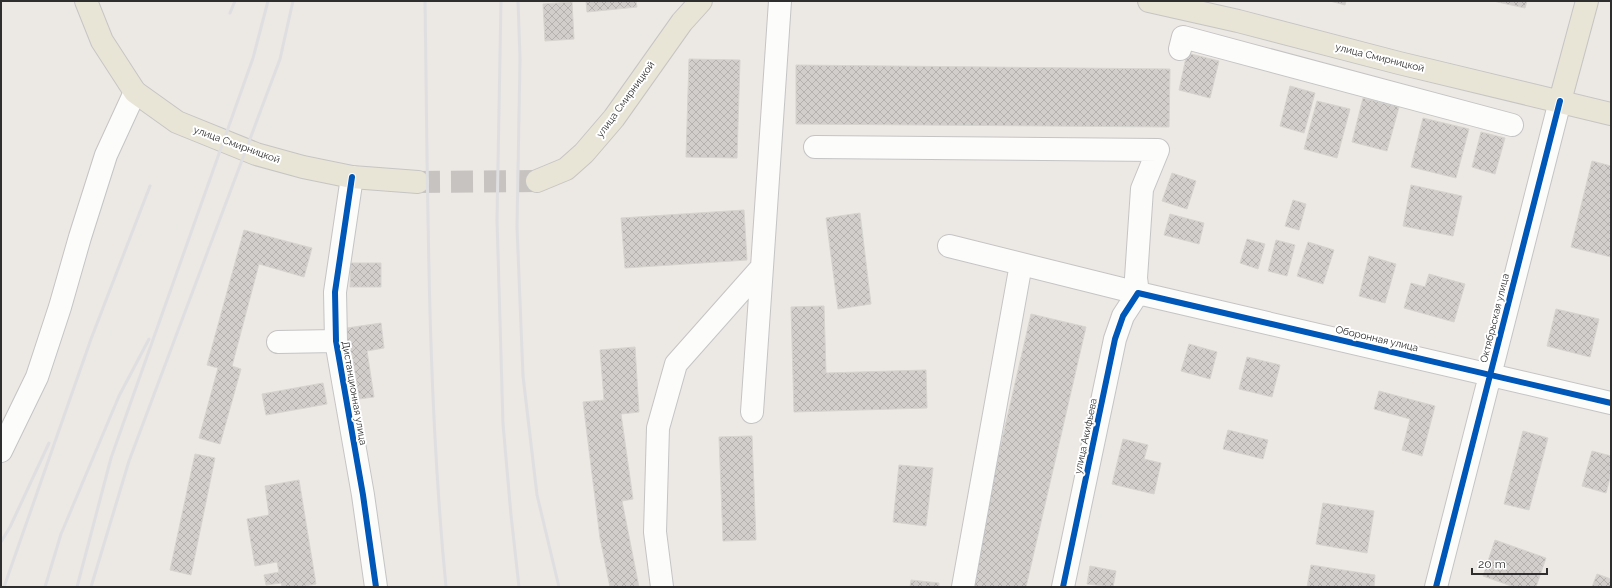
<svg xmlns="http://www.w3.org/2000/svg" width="1612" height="588" font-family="Raleway,sans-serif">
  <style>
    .building { fill: url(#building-cross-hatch); stroke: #d7d4d0 }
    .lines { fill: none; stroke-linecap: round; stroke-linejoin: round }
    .major-tunnel { stroke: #c6c3c0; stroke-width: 22; stroke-dasharray: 22 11; stroke-linecap: butt }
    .minor-casing { stroke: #c5c4c5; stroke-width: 24 }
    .major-casing { stroke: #c6c5c4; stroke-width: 24 }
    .minor { stroke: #fcfcfb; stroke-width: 22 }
    .major { stroke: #e8e4d6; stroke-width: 22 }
    .rail { stroke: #dfdfe1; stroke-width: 3 }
    .cycleway-casing { stroke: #fff; stroke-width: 8 }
    .cycleway { stroke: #0057b8; stroke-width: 6 }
    .labels { text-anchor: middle; stroke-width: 4; stroke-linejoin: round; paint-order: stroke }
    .street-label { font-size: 10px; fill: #2e2e2e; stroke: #fff }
  </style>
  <defs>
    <pattern id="building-cross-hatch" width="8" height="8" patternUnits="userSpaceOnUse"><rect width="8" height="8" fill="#d1cecb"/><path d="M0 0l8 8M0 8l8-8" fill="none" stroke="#b4b1af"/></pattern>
  </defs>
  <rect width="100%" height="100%" fill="#ece8e4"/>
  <path class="building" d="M586 1H636L637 7 587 12Z
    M1330 1H1346L1345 5Z
    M1493 1H1527L1525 8Z
    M572 2 574 39 545 41 543 4Z
    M1187 53 1219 61 1210 98 1179 90Z
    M689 59 740 60 737 158 686 157Z
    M796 65 1170 69 1169 127 796 124Z
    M1290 86 1315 93 1304 133 1280 126Z
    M1363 98 1399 107 1387 151 1352 142Z
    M1317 101 1350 109 1337 158 1304 149Z
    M1423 118 1469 129 1456 178 1411 167Z
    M1481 132 1505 138 1495 174 1472 167Z
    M1592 161 1611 166V257L1571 247Z
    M1172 173 1196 181 1187 209 1162 201Z
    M1411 185 1462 196 1453 236 1403 226Z
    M1293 200 1306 204 1299 230 1285 226Z
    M744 210 747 260 625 268 621 218Z
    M860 213 871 304 838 309 826 218Z
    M1170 214 1204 223 1199 244 1164 235Z
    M244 230 312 248 304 277 259 264 232 366 241 369 220 444 199 438 218 368 207 365Z
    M1247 239 1265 244 1258 269 1240 263Z
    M1276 240 1295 245 1287 276 1268 271Z
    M1308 242 1334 250 1323 284 1297 276Z
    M1369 256 1396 264 1385 303 1359 296Z
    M351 263H381V287H350Z
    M1429 274 1465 284 1454 322 1404 308 1411 283 1425 287Z
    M824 306 826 373 926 370 927 408 794 412 791 307Z
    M1556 309 1599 319 1590 357 1547 346Z
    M1031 314 1086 327 1026 587H968Z
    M381 323 384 348 367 351 374 397 359 399 352 353 344 354 340 329Z
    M1189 344 1217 352 1210 379 1181 371Z
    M635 347 639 412 621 414 633 499 622 501 639 587H610L600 538 583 402 604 400 600 350Z
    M1247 357 1280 365 1272 397 1239 389Z
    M323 383 327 404 266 415 262 394Z
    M1379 391 1435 406 1422 456 1402 450 1410 419 1374 409Z
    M1228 430 1268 440 1263 459 1223 449Z
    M1523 431 1548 438 1529 510 1504 504Z
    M752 436 756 540 723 541 719 437Z
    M1123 439 1148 445 1144 459 1161 463 1154 494 1112 484Z
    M1592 451 1611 456V474L1606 493 1582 486Z
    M195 454 215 458 191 575 170 570Z
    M899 465 933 468 926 526 893 522Z
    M299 480 316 584 300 587H282L281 583 266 585 264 575 279 572 277 562 255 566 247 519 269 515 265 486Z
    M1323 503 1374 511 1367 553 1316 544Z
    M1495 540 1546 558 1536 587H1514L1483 576Z
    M1311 565 1375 575 1374 587H1307Z
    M1090 566 1116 571 1113 587 1087 584Z
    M1597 574 1611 579V587H1592Z
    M911 580 939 583V587H910Z"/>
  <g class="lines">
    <path class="major-tunnel" d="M418 182 537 181"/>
    <defs>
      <path id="minor" d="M1180 49 1183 37 1512 125
        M815 147 1158 150 1142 189 1136 278 1138 293
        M352 177 335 292 336 341 363 495 376 587
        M949 246 1138 293 1611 403
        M278 342 336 341
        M752 412 762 267
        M1 451 37 377 60 307 80 237 106 155 135 92
        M662 587 655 532 658 428 676 364 762 267 780 1
        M963 587 1021 264
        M1063 587 1115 339 1123 316 1138 293
        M1436 587 1560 101"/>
      <path id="major" d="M86 1 102 41 135 92 177 122 256 154 303 167 352 177 418 182
        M1149 1 1238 21 1399 63 1611 114
        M1560 101 1587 1
        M537 181 566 169 584 153 614 118 682 22 701 1"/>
    </defs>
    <use href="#minor" class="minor-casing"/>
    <use href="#major" class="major-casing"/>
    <use href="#minor" class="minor"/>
    <use href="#major" class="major"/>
    <path class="rail" d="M425 1C428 196 427 392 446 587
      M501 1 497 219 503 424 511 515 519 587
      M518 1 520 59 517 227 523 376 537 495 559 587
      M230 13 235 1
      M1 542 10 527 49 443
      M4 587 91 339 150 186
      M45 587 61 534 119 396 149 339
      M77 587 111 458 253 58 268 1
      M91 587 129 461 280 59 293 1"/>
    <defs>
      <path id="cycleway" d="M352 177 335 292 336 341 363 495 376 587
        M1063 587 1115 339 1123 316 1138 293 1611 403
        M1436 587 1560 101"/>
    </defs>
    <use href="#cycleway" class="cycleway-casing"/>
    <use href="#cycleway" class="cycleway"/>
  </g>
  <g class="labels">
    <g class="street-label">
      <text transform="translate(1380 57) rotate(14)" y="4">улица Смирницкой</text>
      <text transform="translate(625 99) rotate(-54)" y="4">улица Смирницкой</text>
      <text transform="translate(237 144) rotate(20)" y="4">улица Смирницкой</text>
      <text transform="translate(1494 318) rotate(-76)" y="4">Октябрьская улица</text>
      <text transform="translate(1377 338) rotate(13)" y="4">Оборонная улица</text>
      <text transform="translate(355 393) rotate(80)" y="4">Дистанционная улица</text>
      <text transform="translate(1085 436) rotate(-78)" y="4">улица Акифьева</text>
    </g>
  </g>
  <rect width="1612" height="588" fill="none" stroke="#2e2e2e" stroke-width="4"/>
  <path d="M1472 568v6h75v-6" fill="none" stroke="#2e2e2e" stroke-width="2"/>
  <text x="1478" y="568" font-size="12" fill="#2e2e2e" stroke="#ffffff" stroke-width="3" paint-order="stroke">20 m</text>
</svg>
